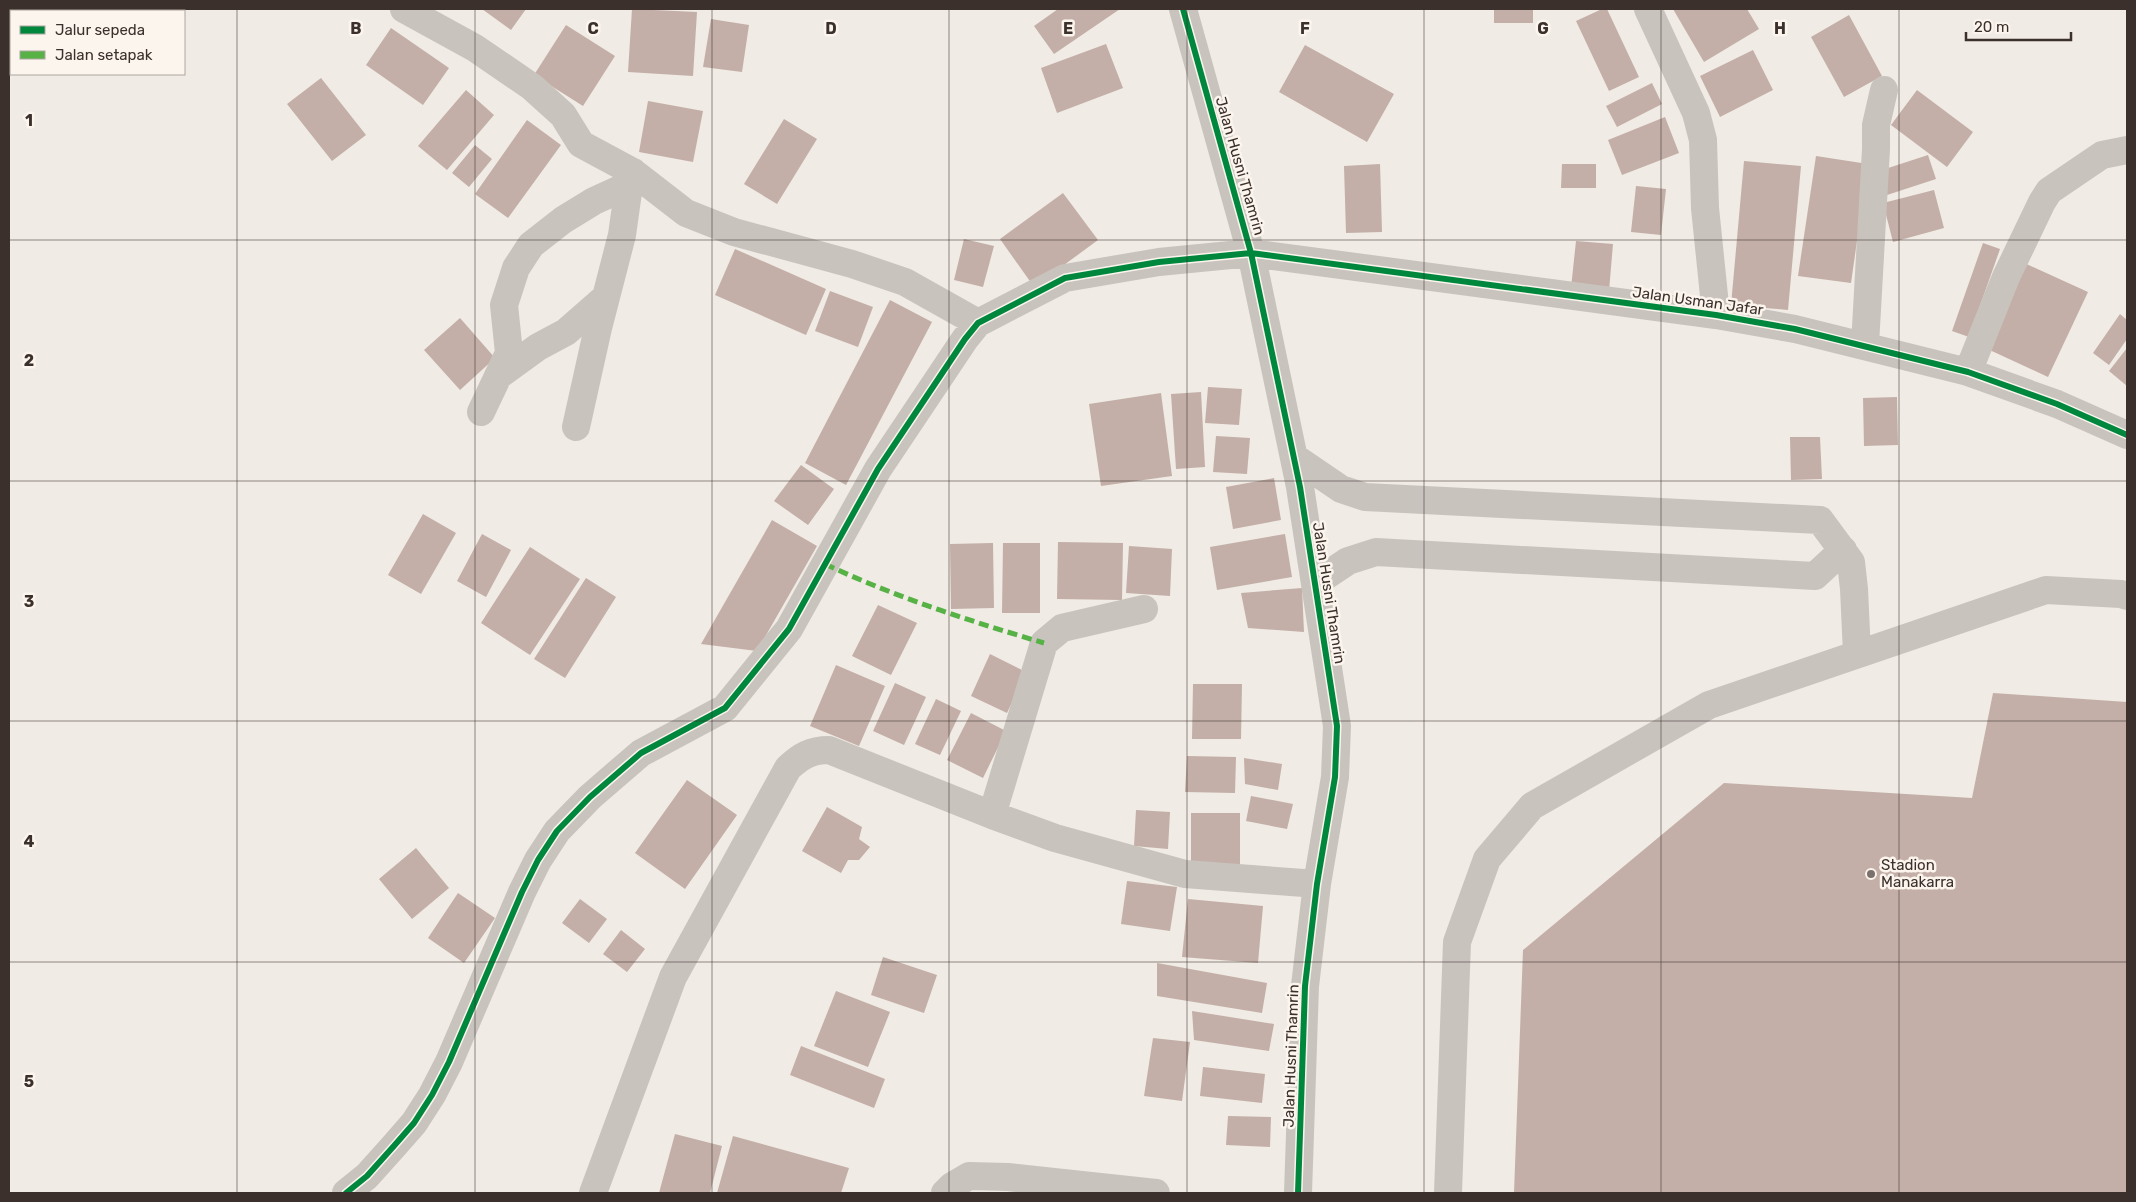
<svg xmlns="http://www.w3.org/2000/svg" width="2136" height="1202" font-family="Rubik,sans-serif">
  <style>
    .building { fill: #c3afa7 }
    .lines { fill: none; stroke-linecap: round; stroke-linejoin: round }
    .minor { stroke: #c9c3be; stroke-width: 28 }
    .quiet { stroke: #57b246; stroke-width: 5; stroke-dasharray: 10 5; stroke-linecap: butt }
    .cycleway-casing { stroke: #fbf5ee; stroke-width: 9 }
    .cycleway { stroke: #00873e; stroke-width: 6 }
    .grid { fill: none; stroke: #3b302b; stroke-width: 1; stroke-opacity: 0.55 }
    .poi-dot { fill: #7a716c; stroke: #fbf5ee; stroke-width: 2 }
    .labels { text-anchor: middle; stroke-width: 5; stroke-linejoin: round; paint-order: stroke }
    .street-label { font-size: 15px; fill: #3b302b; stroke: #fbf5ee }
    .poi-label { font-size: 15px; fill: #3b302b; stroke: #fbf5ee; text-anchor: start }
    .grid-label { font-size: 16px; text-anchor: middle; font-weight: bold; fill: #3b302b; stroke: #fbf5ee; stroke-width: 5; stroke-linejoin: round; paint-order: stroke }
  </style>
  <rect width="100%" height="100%" fill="#f0ebe5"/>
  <path class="building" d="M482 9H526L511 30Z
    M632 9 697 12 693 76 628 72Z
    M1058 9H1120L1054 54 1034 26Z
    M1494 9H1533V23H1494Z
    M1602 9H1607L1639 77 1609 91 1576 21Z
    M1673 9H1747L1759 29 1704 62Z
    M1849 15 1882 76 1844 97 1811 37Z
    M711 19 749 25 742 72 703 67Z
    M566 25 615 56 583 106 534 75Z
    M391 28 449 68 423 105 366 65Z
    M1106 44 1123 88 1057 113 1041 68Z
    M1305 45 1394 94 1367 142 1279 92Z
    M1753 50 1773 90 1720 117 1700 76Z
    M321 78 366 135 332 161 287 104Z
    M1652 83 1662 104 1617 127 1606 106Z
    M466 90 494 115 447 170 418 146Z
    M1917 90 1973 132 1947 167 1891 125Z
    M648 101 703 111 693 162 639 152Z
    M1665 117 1679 153 1622 175 1608 140Z
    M784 119 817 139 777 204 744 184Z
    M527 120 561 145 508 218 475 194Z
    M475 145 492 159 469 187 452 173Z
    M1928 155 1936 179 1887 195 1879 171Z
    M1816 156 1868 164 1851 283 1798 276Z
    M1744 161 1801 166 1788 310 1731 305Z
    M1380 164 1382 232 1346 233 1344 166Z
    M1562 164H1596V188H1561Z
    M1636 186 1666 189 1661 235 1631 232Z
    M1934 190 1944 228 1893 242 1883 203Z
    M1063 193 1098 240 1034 287 1000 239Z
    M964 239 994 246 983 287 954 280Z
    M1576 241 1613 244 1609 291 1571 288Z
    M1983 243 2000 249 1969 337 1952 331Z
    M735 249 826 289 806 335 715 295Z
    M2020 261 2088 292 2048 377 1981 346Z
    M830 291 873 307 858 347 815 331Z
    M890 300 932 322 846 485 805 463Z
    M2120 314 2127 320V339L2109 365 2093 353Z
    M460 318 495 358 460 390 424 350Z
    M2127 348V386L2109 371Z
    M1208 387 1242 389 1239 425 1205 423Z
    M1201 392 1205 467 1176 469 1171 394Z
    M1161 393 1172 476 1101 486 1089 404Z
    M1897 397 1898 445 1864 446 1863 398Z
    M1216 436 1250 438 1247 474 1213 472Z
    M1790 437H1820L1822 479 1791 480Z
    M801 465 834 489 808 525 774 501Z
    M1274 478 1281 520 1233 529 1226 487Z
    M423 514 456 533 421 594 388 575Z
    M772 520 817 546 757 651 701 644Z
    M482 534 511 550 486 597 457 581Z
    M1285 534 1292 577 1217 590 1210 547Z
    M1058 542 1123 543 1122 600 1057 599Z
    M993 543 994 608 951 609 950 544Z
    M1003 543H1040V613H1002Z
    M1129 546 1172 549 1170 596 1126 593Z
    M530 547 580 579 530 655 481 623Z
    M586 578 616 597 565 678 534 659Z
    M1302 588 1304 632 1248 628 1241 593Z
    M878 605 917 623 891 675 852 656Z
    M990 654 1026 672 1007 713 971 696Z
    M836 665 885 686 859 746 810 726Z
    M895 683 926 697 904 745 873 731Z
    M1193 684H1242L1241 739H1192Z
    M1993 693 2127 702V1193H1514L1523 950 1724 783 1972 798Z
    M936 699 961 711 940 755 915 744Z
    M971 713 1006 731 983 778 947 760Z
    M1187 756 1236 757 1235 793 1185 792Z
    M1244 758 1282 764 1278 790 1245 784Z
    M687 780 737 815 685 889 635 853Z
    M1251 796 1293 804 1287 829 1246 821Z
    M827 807 862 827 859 839 870 847 859 860H848L841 873 802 851Z
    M1136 810 1170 812 1168 849 1134 846Z
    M1191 813H1240V867H1191Z
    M416 848 449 888 412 919 379 879Z
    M1127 881 1177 887 1170 931 1121 924Z
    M458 893 495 918 464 963 428 938Z
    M580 899 607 919 589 943 562 923Z
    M1188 899 1263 906 1258 963 1182 957Z
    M621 930 645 949 627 972 603 954Z
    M883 957 937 975 924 1013 871 995Z
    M1157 963 1267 983 1262 1013 1157 996Z
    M836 991 890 1012 868 1067 814 1046Z
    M1192 1011 1274 1024 1269 1051 1194 1040Z
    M1153 1038 1190 1042 1182 1101 1144 1096Z
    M801 1046 885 1079 874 1108 790 1075Z
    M1203 1067 1265 1074 1262 1103 1200 1096Z
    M1228 1116 1271 1117 1270 1147 1226 1145Z
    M675 1134 722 1146 710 1193H659Z
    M733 1136 849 1168 841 1193H717Z"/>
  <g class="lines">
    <path class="minor" d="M404 9 475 48 532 87 563 115 581 144 633 172 686 213 734 232 852 264 905 282 978 323
      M1183 9 1251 253 1300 487 1337 726 1335 777 1317 884 1305 986 1298 1193
      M1648 9 1696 113 1703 140 1705 208 1716 315
      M1865 345 1876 149V125L1884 90
      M1968 372 2006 277 2042 202 2049 191 2102 155 2127 150
      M498 376 538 347 566 332 606 297
      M481 412 509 353 504 305 516 268 531 245 563 220 594 201 629 185
      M576 427 598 328 622 235 629 185 633 172
      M1294 457 1341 489 1365 497 1820 520 1851 562 1854 589 1857 654
      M1315 583 1348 561 1376 552 1815 576 1843 550
      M1144 609 1062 628 1044 643 992 815 1055 838 1185 874 1317 884
      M346 1193 367 1176 393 1147 414 1123 432 1095 449 1062 522 892 538 860 557 831 590 797 641 753 725 708 789 629 878 469 965 339 978 323 1065 278 1159 262 1251 253 1716 315 1795 329 1968 372 2057 404 2127 435
      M593 1193 673 977 788 768C801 756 811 750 829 750L992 815
      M945 1193 952 1186 969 1176 1008 1177 1156 1193
      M1448 1193 1457 942 1487 859 1532 806 1709 705 2046 590 2121 594 2127 596"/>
    <path class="quiet" d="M825 564C895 597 970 621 1044 643"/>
    <defs>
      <path id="cycleway" d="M1183 9 1251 253 1300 487 1337 726 1335 777 1317 884 1305 986 1298 1193
        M346 1193 367 1176 393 1147 414 1123 432 1095 449 1062 522 892 538 860 557 831 590 797 641 753 725 708 789 629 878 469 965 339 978 323 1065 278 1159 262 1251 253 1716 315 1795 329 1968 372 2057 404 2127 435"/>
    </defs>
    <use href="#cycleway" class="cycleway-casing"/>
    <use href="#cycleway" class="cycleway"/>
  </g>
  <path class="grid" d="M237 9V1193M475 9V1193M712 9V1193M949 9V1193M1187 9V1193M1424 9V1193M1661 9V1193M1899 9V1193M9 240H2127M9 481H2127M9 721H2127M9 962H2127"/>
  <circle class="poi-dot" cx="1871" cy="874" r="5"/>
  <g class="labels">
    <g class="street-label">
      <text transform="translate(1240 166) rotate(74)" y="5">Jalan Husni Thamrin</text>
      <text transform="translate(1698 301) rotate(8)" y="5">Jalan Usman Jafar</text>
      <text transform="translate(1329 593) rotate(81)" y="5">Jalan Husni Thamrin</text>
      <text transform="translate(1291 1056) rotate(-88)" y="5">Jalan Husni Thamrin</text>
    </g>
    <g class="poi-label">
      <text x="1881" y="870">Stadion<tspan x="1881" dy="17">Manakarra</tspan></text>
    </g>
  </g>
  <g class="grid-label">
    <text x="356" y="34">B</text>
    <text x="593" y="34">C</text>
    <text x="831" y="34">D</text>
    <text x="1068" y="34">E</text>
    <text x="1305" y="34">F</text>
    <text x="1543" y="34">G</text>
    <text x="1780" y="34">H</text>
    <text x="29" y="126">1</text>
    <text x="29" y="366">2</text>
    <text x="29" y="607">3</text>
    <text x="29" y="847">4</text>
    <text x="29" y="1087">5</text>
  </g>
  <rect width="2136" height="1202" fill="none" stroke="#3b302b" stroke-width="20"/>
  <rect x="10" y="10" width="175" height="65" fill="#fbf5ee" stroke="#aea6a0"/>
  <rect x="20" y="26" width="25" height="8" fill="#00873e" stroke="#aea6a0"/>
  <text x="55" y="35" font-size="15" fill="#3b302b">Jalur sepeda</text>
  <rect x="20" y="51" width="25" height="8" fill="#57b246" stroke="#aea6a0"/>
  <text x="55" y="60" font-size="15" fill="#3b302b">Jalan setapak</text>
  <path d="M1966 32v8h105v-8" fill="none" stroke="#3b302b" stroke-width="2.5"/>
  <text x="1974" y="32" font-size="15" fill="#3b302b" stroke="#fbf5ee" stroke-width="4" paint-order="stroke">20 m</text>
</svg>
